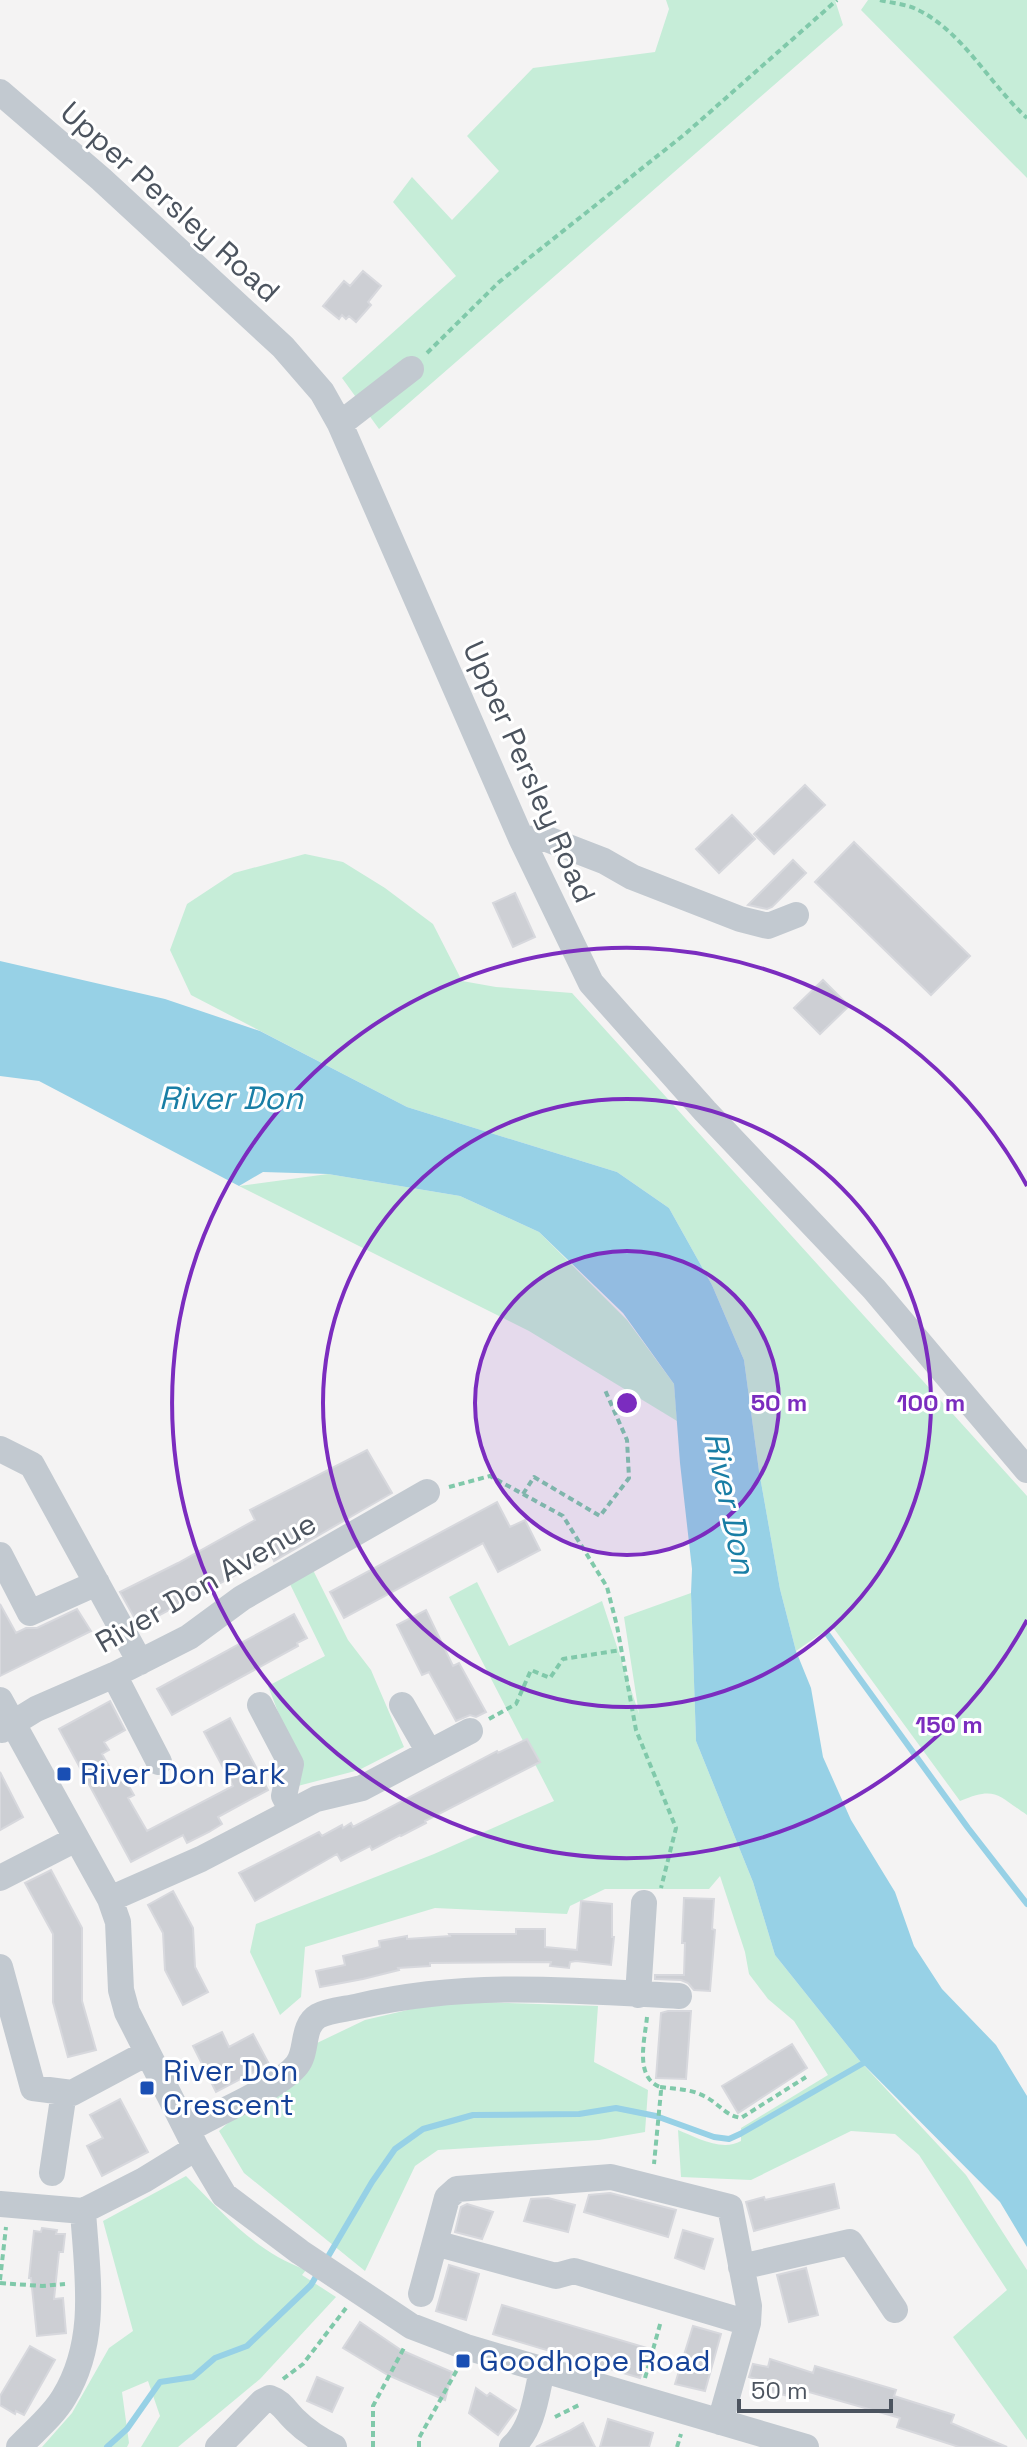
<svg xmlns="http://www.w3.org/2000/svg" width="1027" height="2447" font-family="'Space Grotesk',sans-serif">
  <style>
    .green { fill: #c6edd8 }
    .water { fill: #97d1e6 }
    .lines { fill: none; stroke-linecap: round; stroke-linejoin: round }
    .stream { stroke: #97d1e6; stroke-width: 6 }
    .building { fill: #cdcfd4; stroke: #d7d8dd; stroke-width: 2 }
    .path { stroke: #80c9aa; stroke-width: 4; stroke-dasharray: 6 4; stroke-linecap: butt }
    .minor { stroke: #c2c9d0; stroke-width: 26 }
    .ring { fill: none; stroke: #7b2cbf; stroke-width: 4 }
    .transit-dot { fill: #1a4fb4; stroke: #fff; stroke-width: 3 }
    .labels { text-anchor: middle; stroke-width: 6; stroke-linejoin: round; paint-order: stroke }
    .street-label { font-size: 30px; fill: #4c545f; stroke: #fff }
    .transit-label { font-size: 30px; fill: #164399; stroke: #fff; text-anchor: start }
    .water-label { font-size: 32px; font-style: italic; fill: #197ea5; stroke: #fff }
    .centre { fill: #7b2cbf; stroke: #fff; stroke-width: 4 }
    .ring-label { font-size: 24px; text-anchor: middle; font-weight: bold; fill: #7b2cbf; stroke: #fff; stroke-width: 6; stroke-linejoin: round; paint-order: stroke }
  </style>
  <rect width="100%" height="100%" fill="#f4f3f3"/>
  <path class="green" d="M666 0H835L843 25 379 429 342 378 456 276 393 202 412 177 452 220 499 171 467 136 533 68 655 52 669 9Z
    M868 0H1027V178L861 10Z
    M305 854 343 862 385 888 433 924 462 981 496 987 572 993 1027 1496V1815C997 1795 996 1786 960 1801L832 1626 796 1651 780 1589 759 1471 744 1360 712 1285 669 1208 617 1172 407 1107 191 995 170 950 187 904 234 873Z
    M328 1174 460 1196 539 1232 627 1320 674 1384 677 1421 529 1331 239 1186Z
    M312 1568 348 1640 371 1670 404 1747 359 1770 294 1787 295 1756 268 1686 325 1656 289 1582Z
    M477 1582 509 1646 602 1601 639 1714 624 1617 691 1593 696 1741 753 1882 775 1955 859 2060 966 2175 1027 2270V2440L953 2337 1007 2290 919 2155 895 2134 851 2131 751 2180 681 2177 678 2130C696 2137 721 2152 741 2141V2128L828 2075 794 2021 768 1999 749 1974 745 1952 720 1876 709 1889H605L570 1906 567 1914 435 1908 305 1947 301 1997 280 2015 250 1952 256 1924 434 1854 554 1801 449 1597Z
    M446 2001 598 2006 594 2062 648 2090 645 2132 599 2140 438 2150 415 2166 365 2271 244 2173 219 2131 317 2043 365 2020Z
    M186 2176C225 2215 253 2250 306 2270L302 2275 336 2297 260 2379 178 2447H141L160 2416 148 2381 122 2392 129 2443 127 2447H42L72 2413 109 2348 133 2331 103 2221Z"/>
  <path class="water" d="M0 961 165 999 260 1031 407 1107 617 1172 669 1208 712 1285 744 1360 759 1471 780 1589 796 1651 811 1688 823 1757 851 1820 895 1892 914 1946 942 1989 996 2045 1027 2096V2247L1000 2202 859 2060 775 1955 753 1882 696 1741 691 1593 692 1569 680 1463 674 1384 623 1313 539 1232 460 1196 328 1174 263 1172 239 1186 39 1081 0 1076Z"/>
  <g class="lines">
    <path class="stream" d="M828 1635 968 1828 1027 1904
      M326 2260 372 2182 395 2149 423 2129 473 2115 579 2114 616 2108 656 2116 714 2137 729 2139 740 2134 867 2061
      M107 2447 127 2429 160 2382 193 2377 215 2358 247 2346 311 2285 318 2273"/>
  </g>
  <path class="building" d="M363 271 381 286 368 302 371 305 356 322 349 316 346 319 342 315 339 319 323 306 344 281 350 286Z
    M805 785 825 805 774 854 754 834Z
    M732 815 755 839 719 873 696 849Z
    M854 842 970 956 931 995 815 882Z
    M793 860 806 873 772 907 767 909 748 905Z
    M515 893 535 937 513 947 493 903Z
    M823 980 849 1006 820 1034 794 1008Z
    M367 1450 392 1493 274 1561 272 1556 139 1626 120 1592 178 1563 255 1520 250 1510Z
    M497 1502 510 1527 525 1520 540 1550 498 1572 483 1543 344 1618 330 1592Z
    M0 1604 16 1633 26 1628H37L77 1609 91 1631 0 1676Z
    M426 1610 453 1666 459 1663 486 1712 476 1717 470 1715 456 1721 429 1672 422 1675 397 1625Z
    M294 1614 307 1638 297 1643 298 1646 172 1715 157 1689Z
    M110 1701 125 1730 104 1742 109 1750 102 1754 116 1779 123 1776 134 1795 128 1798 147 1831 233 1786 204 1732 230 1718 268 1790 218 1817 222 1824 209 1832 187 1843 183 1835 131 1862 59 1729Z
    M527 1739 540 1762 425 1821 426 1823 401 1836 400 1835 372 1850 370 1846 341 1861 337 1854 255 1901 239 1873 319 1832 322 1836 342 1825 343 1828 351 1823 353 1827 497 1751 498 1753Z
    M0 1772 23 1817 0 1830Z
    M51 1870 82 1928V2001L96 2050 68 2057 53 2002V1934L25 1883Z
    M173 1891 193 1928 195 1967 208 1992 183 2005 165 1970 163 1933 148 1905Z
    M684 1898 714 1899 712 1929 715 1930 710 1991 694 1990 688 1983 681 1980 655 1979V1975H684L685 1943H682Z
    M581 1901 612 1904V1937H614L611 1965 576 1961 570 1962 569 1968 550 1966 551 1962 430 1963V1966L398 1968 399 1970 363 1979 320 1987 316 1971 345 1965 343 1956 380 1947 379 1941 407 1936V1939L450 1936 449 1934H516V1929H545V1947L577 1950Z
    M668 2011H691L686 2079 656 2078 661 2013Z
    M222 2032 229 2047 253 2034 269 2064 216 2092 193 2046Z
    M792 2044 807 2068 738 2113 722 2086Z
    M120 2099 148 2152 102 2176 87 2146 103 2138 90 2115Z
    M834 2184 839 2208 754 2231 746 2202 764 2197 765 2200Z
    M610 2193 676 2210 668 2237 584 2212 589 2195Z
    M548 2198 575 2205 568 2232 524 2221 531 2199Z
    M467 2204 493 2212 482 2239 455 2232 461 2207Z
    M42 2228 57 2230 56 2234H65L63 2252H59L54 2299 63 2298 66 2333 37 2336 31 2278H29L34 2231 41 2232Z
    M683 2230 713 2239 704 2269 675 2258Z
    M449 2265 479 2274 466 2320 436 2311Z
    M806 2268 818 2315 789 2322 777 2275Z
    M502 2305 650 2349 640 2378 493 2334Z
    M360 2322 401 2350 452 2372 445 2400 388 2375 343 2348Z
    M693 2326 721 2334 705 2391 675 2384Z
    M30 2346 55 2360 24 2415 16 2411 15 2414 0 2405V2396Z
    M770 2359 813 2373 815 2366 896 2390 894 2396 954 2415 951 2423 1007 2447H959L897 2427 900 2418 795 2388 792 2397 761 2389 763 2381 749 2377 753 2364 768 2367Z
    M317 2377 343 2388 332 2412 307 2401Z
    M476 2388 487 2396 490 2393 516 2410 498 2435 469 2413Z
    M608 2419 653 2433 649 2447H600Z
    M583 2423 595 2447H536L569 2431Z"/>
  <g class="lines">
    <path class="path" d="M880 0C891 3 906 4 916 9 962 30 990 85 1027 118
      M427 353 499 282 685 134 837 0
      M449 1487 490 1476 563 1516 607 1587 617 1626 636 1730 676 1828 661 1888
      M523 1494 534 1477 600 1516 629 1478 627 1440 605 1390
      M489 1719 516 1704 531 1670 550 1678 563 1659 621 1650
      M647 2017C645 2039 634 2077 660 2087L661 2091 654 2164
      M660 2087C675 2089 691 2089 704 2096 720 2104 724 2115 741 2118L806 2077
      M0 2280 6 2227
      M0 2283 42 2286 65 2284
      M645 2378 661 2321
      M283 2379 303 2364 346 2308
      M555 2417 579 2405
      M373 2447V2406L405 2346
      M419 2447V2438L458 2368
      M677 2447 681 2434"/>
    <path class="minor" d="M0 92 101 179 283 347 322 392 340 424 521 838 591 983 705 1111 874 1289 1027 1470
      M340 424 411 369
      M521 838 547 839 604 861 632 877 740 919 768 926 796 915
      M0 1449 32 1465 140 1662
      M0 1555 30 1613 97 1583
      M114 1675 159 1762
      M0 1700 110 1899 118 1922 121 1990 127 2012 196 2148 224 2195 300 2252 411 2326 466 2347 806 2447
      M260 1705 291 1764 284 1796 292 1811
      M402 1705 429 1752
      M2 1730 36 1709 114 1675 189 1637 242 1598 427 1492
      M0 1878 76 1839
      M110 1899 201 1859 316 1799 362 1788 470 1731
      M0 1967 33 2088 72 2093 147 2053
      M638 1995 644 1903
      M188 2130C215 2113 279 2088 297 2065 308 2052 301 2026 318 2016 328 2010 347 2009 359 2006 466 1981 570 1990 679 1996
      M52 2173 64 2092
      M0 2204 83 2211 144 2180 196 2148
      M435 2243 556 2276 574 2271 748 2323
      M741 2267 850 2242 895 2310
      M421 2294 447 2198 457 2189 611 2177 730 2207 749 2306 748 2323 720 2422
      M19 2447C34 2431 53 2416 64 2397 99 2340 87 2274 83 2211
      M218 2447 262 2402 270 2398C282 2402 286 2412 295 2420 306 2431 320 2440 334 2447
      M512 2447C533 2428 536 2397 542 2370"/>
  </g>
  <circle cx="627" cy="1403" r="152" fill="#7b2cbf" fill-opacity=".12"/>
  <g class="ring">
    <circle cx="627" cy="1403" r="152"/>
    <circle cx="627" cy="1403" r="304"/>
    <path d="M1027 1620A455 455 0 1 1 1027 1186"/>
  </g>
  <g class="transit-dot">
    <rect x="56" y="1766" width="16" height="16" rx="4"/>
    <rect x="139" y="2080" width="16" height="16" rx="4"/>
    <rect x="455" y="2353" width="16" height="16" rx="4"/>
  </g>
  <g class="labels">
    <g class="street-label">
      <text transform="translate(170 202) rotate(42)" y="10">Upper Persley Road</text>
      <text transform="translate(529 772) rotate(66)" y="10">Upper Persley Road</text>
      <text transform="translate(206 1583) rotate(-30)" y="10">River Don Avenue</text>
    </g>
    <g class="transit-label">
      <text x="80" y="1784">River Don Park</text>
      <text x="163" y="2081">River Don<tspan x="163" dy="34">Crescent</tspan></text>
      <text x="479" y="2371">Goodhope Road</text>
    </g>
    <g class="water-label">
      <text x="231" y="1109">River Don</text>
      <text transform="translate(730 1503) rotate(78)" y="11">River Don</text>
    </g>
  </g>
  <circle cx="627" cy="1403" r="12" class="centre"/>
  <g class="ring-label">
    <text x="779" y="1411">50 m</text>
    <text x="931" y="1411">100 m</text>
    <text x="949" y="1733">150 m</text>
  </g>
  <path d="M739 2399v12h152v-12" fill="none" stroke="#4c545f" stroke-width="4"/>
  <text x="751" y="2399" font-size="24" fill="#4c545f" stroke="#ffffff" stroke-width="6" paint-order="stroke">50 m</text>
</svg>
